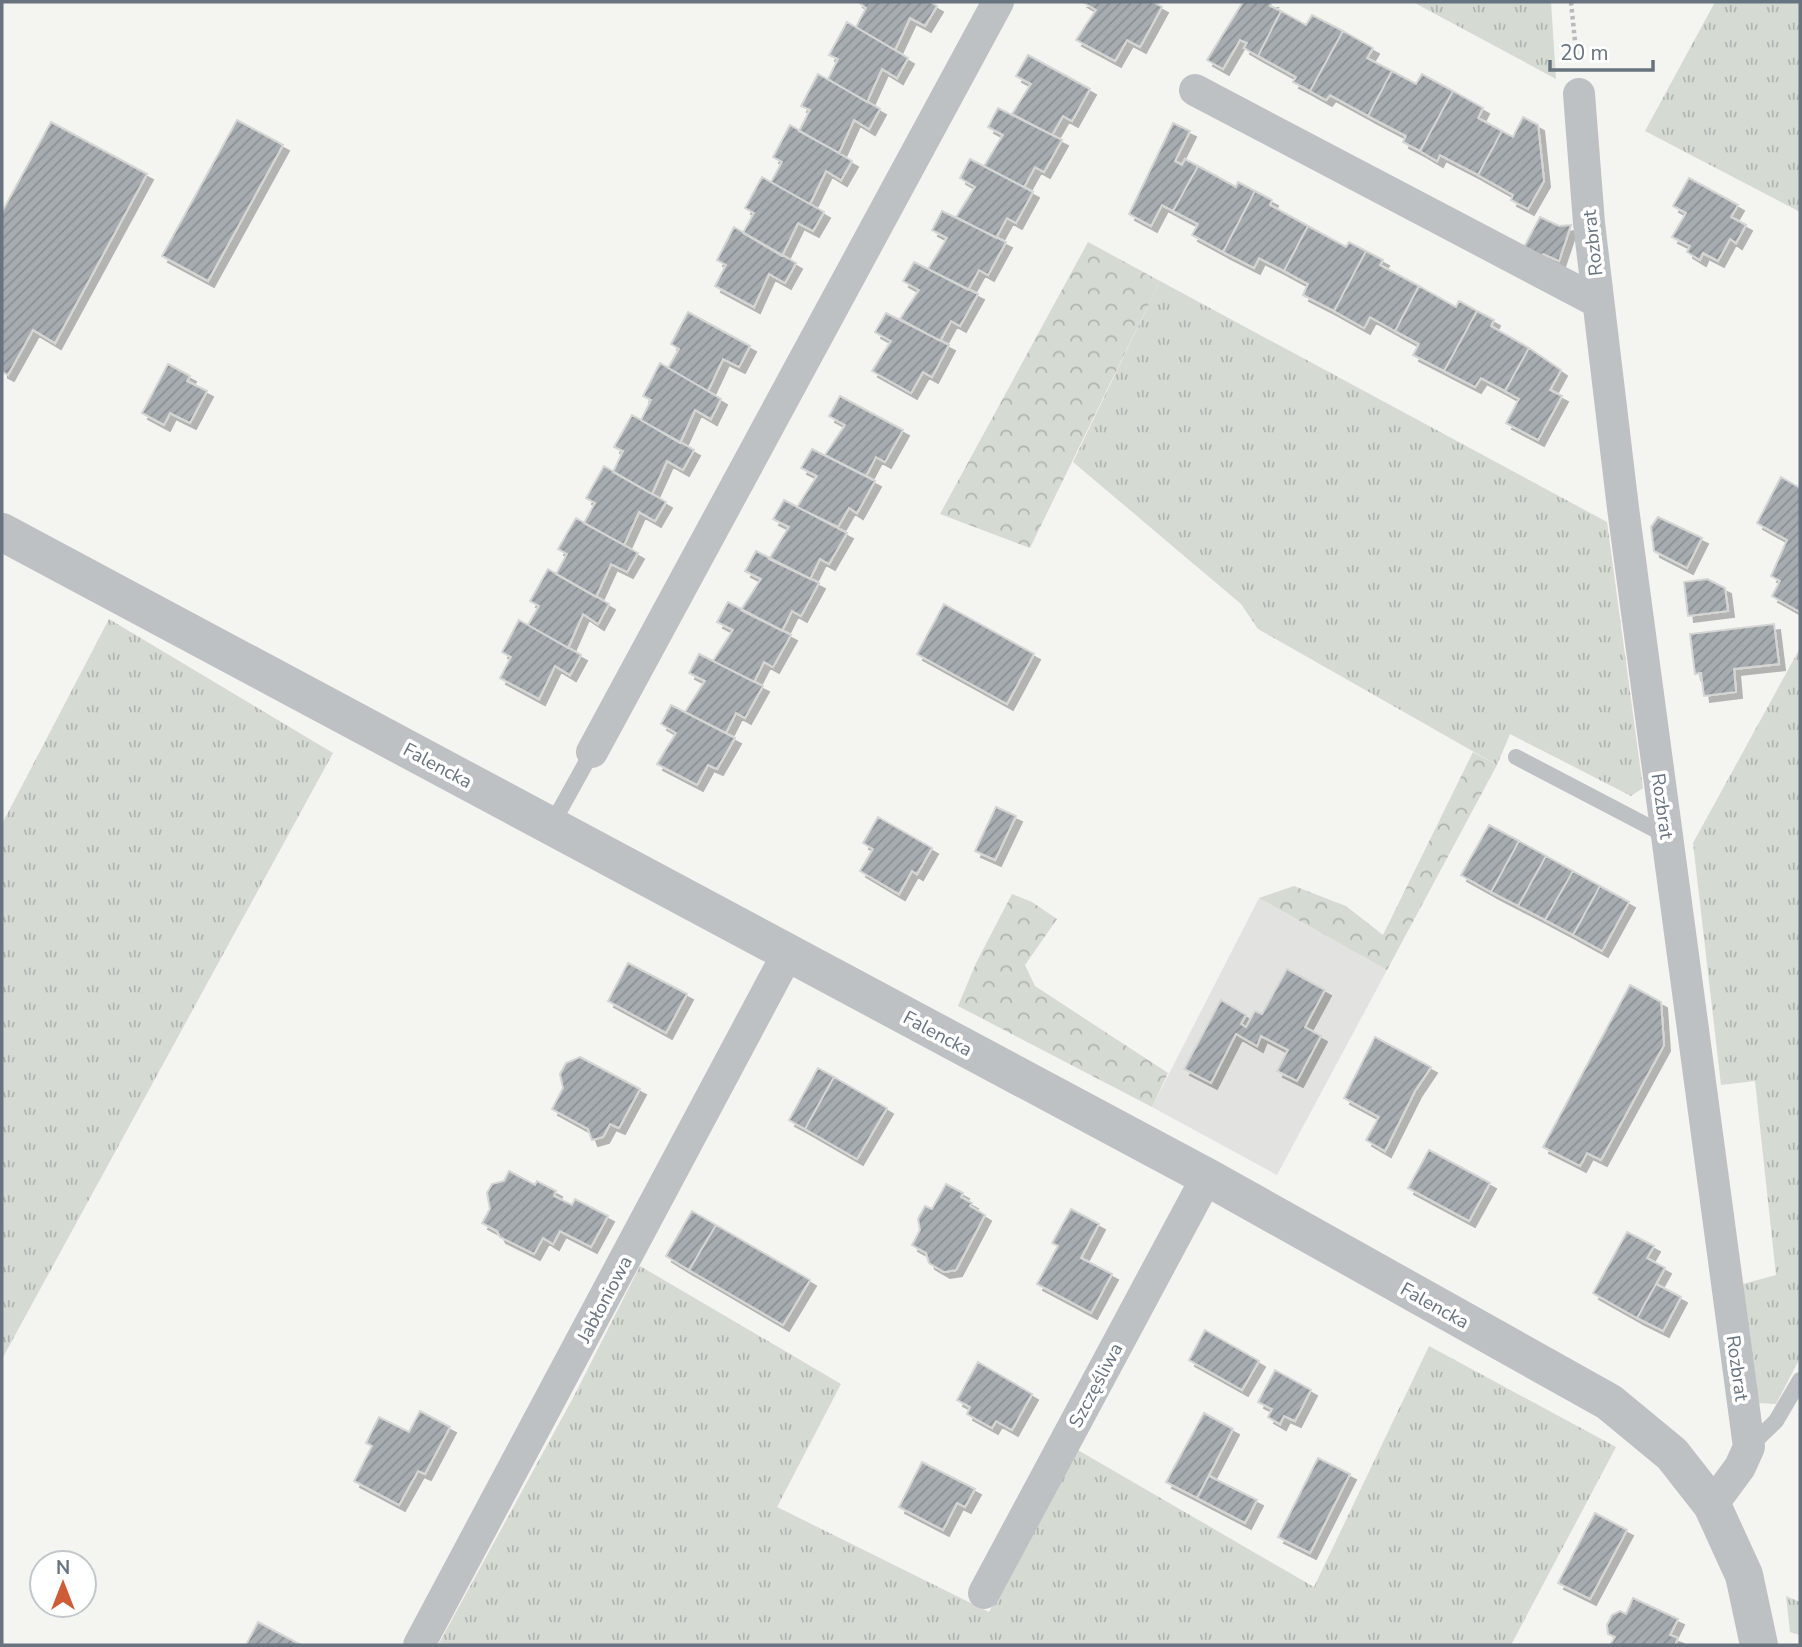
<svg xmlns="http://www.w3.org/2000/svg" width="1802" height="1647" font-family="'Nunito Sans',sans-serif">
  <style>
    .built { fill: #e2e3e1 }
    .grass { fill: url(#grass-tufts) }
    .forest { fill: url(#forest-crowns) }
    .building { fill: url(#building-hatch); stroke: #d5d5d4; stroke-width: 2; filter: url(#shadow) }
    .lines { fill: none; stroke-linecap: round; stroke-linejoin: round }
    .path { stroke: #b8babc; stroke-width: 4.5; stroke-dasharray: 3.5 3.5; stroke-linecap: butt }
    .service { stroke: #bec1c4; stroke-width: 16 }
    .minor { stroke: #bec1c4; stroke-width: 32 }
    .tertiary { stroke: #bec1c4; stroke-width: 38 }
    .labels { text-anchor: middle; stroke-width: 7; stroke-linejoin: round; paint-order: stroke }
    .street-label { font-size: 19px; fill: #67737e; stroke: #fff }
  </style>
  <defs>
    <pattern id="grass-tufts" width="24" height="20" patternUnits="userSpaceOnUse" patternTransform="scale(1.75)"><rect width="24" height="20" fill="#d5dad3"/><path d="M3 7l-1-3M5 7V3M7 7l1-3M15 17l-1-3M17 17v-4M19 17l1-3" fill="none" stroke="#b1b5b0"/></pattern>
    <pattern id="forest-crowns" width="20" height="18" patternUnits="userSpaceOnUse" patternTransform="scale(1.75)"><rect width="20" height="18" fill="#d5dad3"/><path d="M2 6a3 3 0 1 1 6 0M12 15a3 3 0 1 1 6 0" fill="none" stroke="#b1b5b0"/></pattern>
    <pattern id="building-hatch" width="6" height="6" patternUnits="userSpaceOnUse" patternTransform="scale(1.75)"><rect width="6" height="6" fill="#a6acb0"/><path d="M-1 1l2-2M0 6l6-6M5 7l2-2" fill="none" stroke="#8b9094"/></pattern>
    <filter id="shadow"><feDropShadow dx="6" dy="6" stdDeviation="0" flood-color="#0004"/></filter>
  </defs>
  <rect width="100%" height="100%" fill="#f4f4f1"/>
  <path class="built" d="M1259 898 1387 970 1277 1175 1152 1107Z"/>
  <path class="grass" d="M1413 2H1551L1556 79Z
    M1715 2H1800V212L1645 131Z
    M1160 281 1607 522 1643 788 1631 796 1510 734 1497 765 1258 629 1241 604 1073 462Z
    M109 619 333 753 2 1359V824Z
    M1800 648V1358L1776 1404 1758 1403 1743 1284 1776 1275 1755 1081 1721 1085 1693 843Z
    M640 1266 841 1384 777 1507 989 1612 1076 1449 1314 1587 1429 1346 1616 1447 1511 1645H438L574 1396Z
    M1786 1596 1800 1602V1635L1790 1632Z"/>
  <path class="forest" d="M1088 242 1160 281 1030 548 940 514Z
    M1473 752 1497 765 1387 970 1259 898 1294 886 1346 906 1383 935Z
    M1012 894 1032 902 1057 919 1025 965 1035 986 1168 1073 1152 1107 958 1006 976 963Z"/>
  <path class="building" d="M930 2 937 6 925 26 910 18 895 50 856 27 866 8 858 2Z
    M1153 2 1162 7 1140 47 1127 40 1115 61 1076 40 1096 10 1083 2Z
    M1243 2H1272L1270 6 1281 11 1258 56 1244 48 1247 43 1240 40 1223 69 1207 60Z
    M1281 11 1306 25 1312 15 1343 31 1310 91 1293 82 1296 77 1258 56Z
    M847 22 908 58 897 78 882 69 867 102 828 79 838 59 829 55Z
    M1343 31 1373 48 1367 58 1392 71 1368 116 1330 95 1326 100 1310 91Z
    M1028 55 1090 89 1072 121 1063 116 1052 135 1012 114 1031 84 1016 76Z
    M1392 71 1416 84 1422 74 1453 91 1420 151 1403 142 1406 136 1368 116Z
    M818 74 880 109 869 129 854 120 839 153 799 131 810 110 801 106Z
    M1453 91 1483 108 1478 118 1502 131 1478 175 1440 155 1437 161 1420 151Z
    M998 108 1062 140 1044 172 1035 167 1024 187 984 166 1003 135 988 127Z
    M1523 117 1538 125 1544 181 1528 209 1511 200 1513 195 1478 175 1502 131 1513 137Z
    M237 120 283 145 208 281 162 256Z
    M51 122 147 174 55 343 33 330 8 375 2 372V212Z
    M1173 123 1190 131 1175 161 1182 165 1185 159 1198 166 1173 211 1162 205 1151 226 1129 214Z
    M790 125 852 161 841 180 826 171 810 204 771 182 782 162 773 157Z
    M970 159 1033 192 1016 223 1007 218 996 238 956 217 975 187 960 178Z
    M1198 166 1236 187 1238 182 1255 191 1223 252 1192 235 1198 224 1173 211Z
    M762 177 824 212 813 231 798 223 782 256 743 233 754 213 745 208Z
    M1689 178 1738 205 1731 217 1746 225 1736 243 1730 239 1718 261 1703 253 1700 260 1687 252 1690 246 1672 237 1686 213 1673 206Z
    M1255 191 1272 200 1270 205 1308 226 1284 271 1259 258 1254 268 1223 252Z
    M942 211 1006 242 988 275 979 270 968 290 928 269 947 238 932 230Z
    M1540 217 1559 226 1571 225 1559 261 1543 254 1541 257 1524 247Z
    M1308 226 1346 247 1349 242 1366 251 1334 311 1303 295 1308 284 1284 271Z
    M734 227 796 263 785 283 769 274 754 307 715 286 726 265 717 260Z
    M1366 251 1383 260 1380 265 1419 286 1395 331 1370 317 1364 328 1334 311Z
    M914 262 978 294 960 326 951 321 940 341 900 319 919 290 903 281Z
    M1419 286 1456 307 1459 301 1477 311 1444 371 1413 355 1419 344 1395 331Z
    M1477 311 1494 320 1491 326 1529 348 1505 391 1481 378 1475 387 1444 371Z
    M688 312 750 346 739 367 723 359 708 391 668 368 679 349 671 344Z
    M886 313 949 345 932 377 923 372 911 393 872 371 891 341 875 332Z
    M1529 348 1561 370 1550 390 1562 396 1538 440 1506 423 1519 399 1505 391Z
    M660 363 721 399 711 419 695 410 680 443 641 420 651 400 643 396Z
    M168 364 190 376 187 381 207 391 190 423 170 413 164 425 142 413Z
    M840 396 903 430 885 462 876 457 866 476 825 455 845 425 829 416Z
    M632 415 694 450 683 470 667 461 652 494 613 472 623 451 614 447Z
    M812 449 875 481 857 513 849 508 838 527 797 507 817 476 801 468Z
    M604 466 666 502 655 521 639 512 624 545 584 523 595 503 586 498Z
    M1781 477 1800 488V612L1772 596 1780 581 1771 576 1787 540 1757 523Z
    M784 500 847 533 829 564 820 559 810 579 769 559 789 527 773 519Z
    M1658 517 1702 538 1687 568 1654 551 1651 527Z
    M576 518 638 553 627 572 611 564 596 597 556 574 567 554 558 549Z
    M756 551 819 583 801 616 792 611 782 631 741 610 761 579 745 571Z
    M548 569 609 604 598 624 583 614 568 648 528 625 539 606 530 601Z
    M1707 579 1725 588 1728 611 1688 616 1684 582Z
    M728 602 791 635 773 667 764 662 754 682 713 661 733 630 717 622Z
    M944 604 1034 654 1007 704 917 654Z
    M519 620 581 655 570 675 555 666 539 699 500 678 511 657 502 652Z
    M1774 624 1779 664 1734 669 1736 692 1704 696 1701 673 1695 674 1690 634Z
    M699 654 763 686 745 718 736 713 726 733 685 712 705 681 689 673Z
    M671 705 735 738 717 769 708 765 697 785 657 764 676 733 661 724Z
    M996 807 1016 816 995 860 975 851Z
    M878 817 932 848 917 874 912 871 899 894 860 871 873 849 863 843Z
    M1489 825 1519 841 1491 892 1461 875Z
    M1519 841 1546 856 1518 906 1491 892Z
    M1546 856 1573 871 1545 920 1518 906Z
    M1573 871 1600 886 1573 935 1545 920Z
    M1600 886 1629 902 1602 951 1573 935Z
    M628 963 687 994 666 1033 608 1001Z
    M1287 969 1325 990 1305 1027 1321 1036 1297 1081 1277 1071 1288 1050 1261 1036 1257 1046 1236 1034 1211 1083 1184 1069 1221 1000 1246 1015 1241 1024 1246 1027 1255 1011 1262 1014Z
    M1630 985 1661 1002 1664 1045 1601 1160 1587 1153 1580 1166 1543 1147Z
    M1375 1037 1431 1067 1415 1091 1385 1151 1366 1140 1379 1117 1344 1098Z
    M580 1057 640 1089 619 1128 610 1124 603 1137 592 1140 588 1129 552 1109 563 1088 560 1074 566 1063Z
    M818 1068 834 1077 805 1129 789 1120Z
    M834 1077 887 1108 857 1159 805 1129Z
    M1429 1150 1490 1183 1469 1221 1408 1188Z
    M509 1171 535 1185 537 1181 556 1191 554 1196 572 1205 575 1199 608 1216 591 1247 560 1231 553 1244 543 1238 534 1254 500 1237 497 1231 482 1223 490 1209 487 1193 492 1184 504 1181Z
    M946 1184 963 1193 961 1197 972 1203 970 1206 985 1215 956 1270 944 1272 929 1263 926 1253 912 1245 920 1230 918 1219 925 1206 932 1209Z
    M1071 1209 1099 1224 1081 1258 1112 1274 1091 1313 1037 1284 1058 1246 1052 1243Z
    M692 1211 716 1225 689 1270 666 1256Z
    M716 1225 810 1280 783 1325 689 1270Z
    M1627 1232 1654 1246 1647 1258 1665 1268 1637 1318 1593 1293Z
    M1656 1284 1681 1297 1663 1331 1637 1318Z
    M1205 1330 1259 1361 1242 1390 1189 1360Z
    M978 1362 1032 1394 1012 1430 996 1421 992 1428 967 1414 970 1407 957 1400Z
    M1275 1370 1311 1390 1295 1421 1284 1416 1280 1424 1268 1417 1272 1409 1258 1402Z
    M420 1411 450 1427 425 1474 418 1471 399 1505 354 1481 372 1446 366 1443 379 1417 409 1432Z
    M1204 1413 1233 1429 1197 1498 1166 1482Z
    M1318 1458 1350 1474 1310 1553 1278 1537Z
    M922 1462 975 1489 965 1507 957 1503 943 1530 899 1507Z
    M1209 1476 1257 1500 1245 1523 1197 1498Z
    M1595 1513 1627 1530 1590 1599 1558 1583Z
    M1633 1598 1678 1619 1670 1635 1678 1638 1675 1645H1610L1615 1637 1608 1634 1607 1625 1612 1615 1620 1611 1626 1614Z
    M258 1622 301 1645H246Z"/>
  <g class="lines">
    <path class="path" d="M1571 2 1577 61"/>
    <path class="service" d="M1516 757 1667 836
      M551 826 592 752
      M1749 1447 1776 1421 1800 1380"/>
    <path class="minor" d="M1195 90 1598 302
      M1579 94 1589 223 1623 508 1749 1447 1740 1467 1712 1505
      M592 752 998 2
      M984 1593 1207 1177
      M419 1645 788 953"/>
    <path class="tertiary" d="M2 532 1207 1177 1609 1402 1672 1454 1712 1505 1744 1575 1759 1645"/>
  </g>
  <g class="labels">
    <g class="street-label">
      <text transform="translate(1592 243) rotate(-96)" y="7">Rozbrat</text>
      <text transform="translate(438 765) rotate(28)" y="7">Falencka</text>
      <text transform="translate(1663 806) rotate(82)" y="7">Rozbrat</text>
      <text transform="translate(938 1033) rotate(28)" y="7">Falencka</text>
      <text transform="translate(604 1299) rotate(-62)" y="7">Jabłoniowa</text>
      <text transform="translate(1435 1305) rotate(29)" y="7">Falencka</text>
      <text transform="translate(1738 1368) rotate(82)" y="7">Rozbrat</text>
      <text transform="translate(1095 1385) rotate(-62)" y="7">Szczęśliwa</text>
    </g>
  </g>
  <rect width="1802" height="1647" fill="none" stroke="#67737e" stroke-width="7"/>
  <g transform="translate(63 1584)"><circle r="33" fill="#ffffff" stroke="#c2c7cb" stroke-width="2"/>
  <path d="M0-5L12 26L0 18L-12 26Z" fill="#ce5d37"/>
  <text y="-10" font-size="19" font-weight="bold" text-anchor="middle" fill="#67737e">N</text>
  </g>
  <path d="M1550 60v10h103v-10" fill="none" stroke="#67737e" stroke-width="3.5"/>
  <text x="1560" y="60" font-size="21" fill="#67737e" stroke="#ffffff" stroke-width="5" paint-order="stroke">20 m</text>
</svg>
